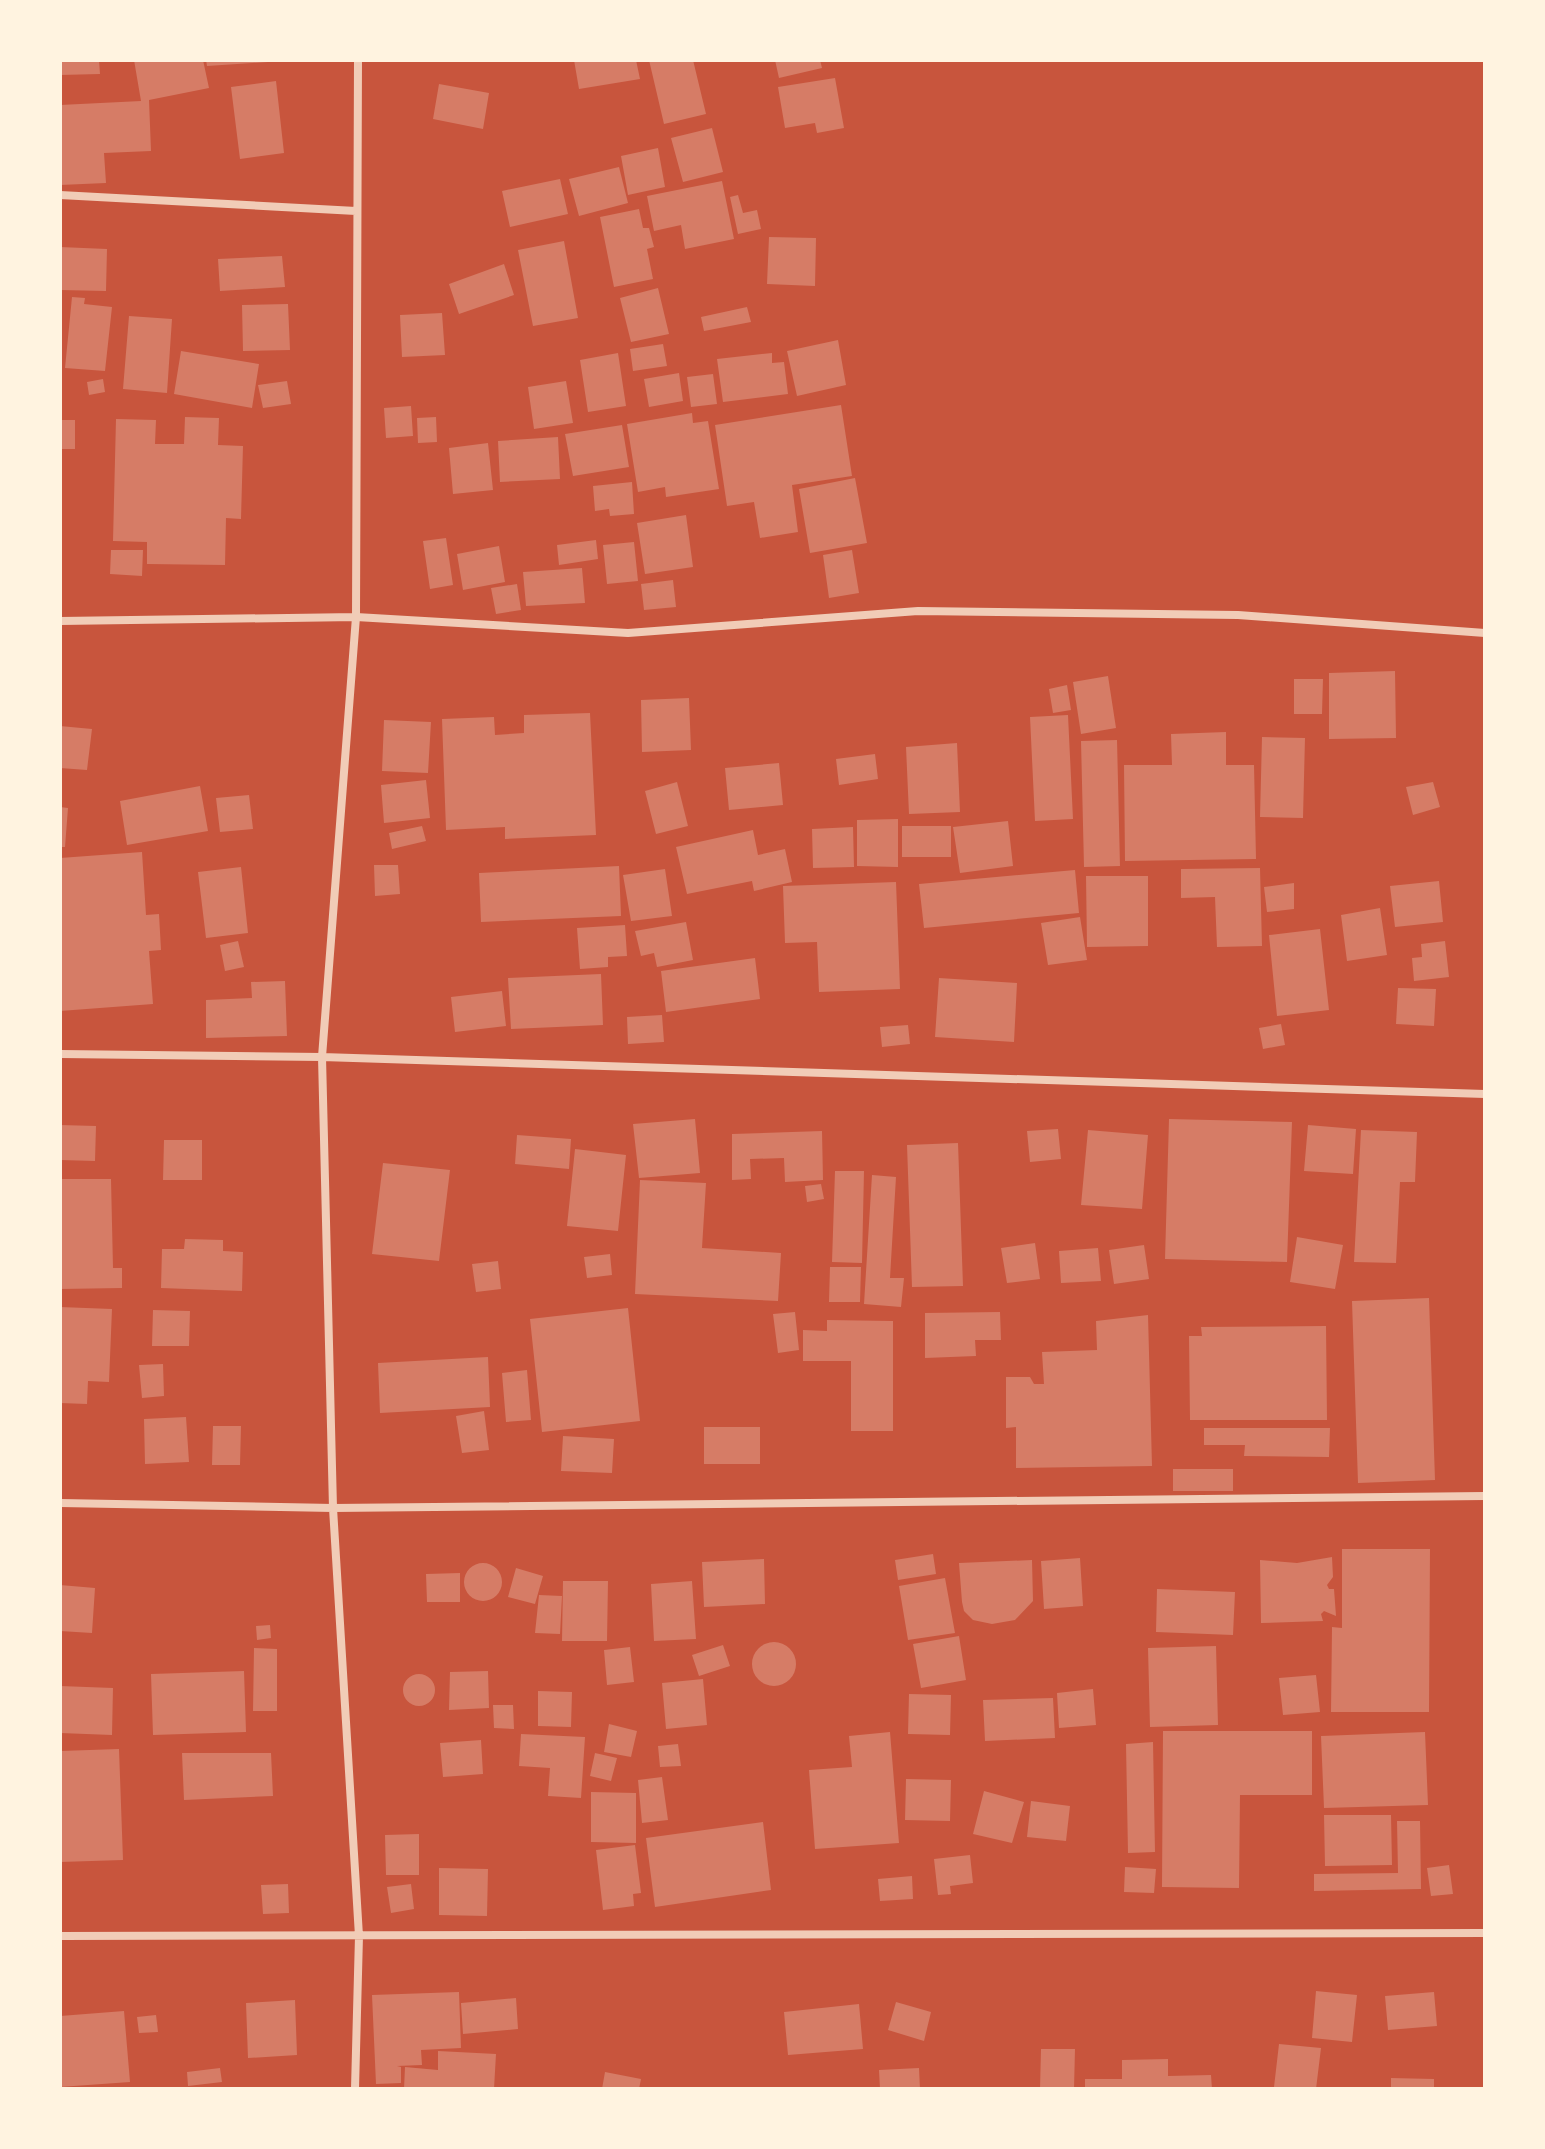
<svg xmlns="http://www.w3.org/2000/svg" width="1545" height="2149" font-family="'Noto Sans',sans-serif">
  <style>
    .building { fill: #d67c66 }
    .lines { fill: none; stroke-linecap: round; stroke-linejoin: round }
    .minor { stroke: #f1ccb7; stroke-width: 8 }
  </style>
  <rect width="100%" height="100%" fill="#c8553d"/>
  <path class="building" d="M60 60H99L100 74 60 75Z
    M134 60H203L209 88 149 100 151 151 104 153 106 183 60 185V105L141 101Z
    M206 60H268V62L207 66Z
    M574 60H636L640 79 579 89Z
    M649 60H693L706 114 664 124Z
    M775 60H820L822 68 779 78Z
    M835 78 844 128 817 133 815 123 785 128 778 87Z
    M276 81 284 153 240 159 231 87Z
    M439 84 489 93 483 129 433 119Z
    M712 128 723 172 683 182 671 138Z
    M658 148 665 187 628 195 621 156Z
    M619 167 628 203 579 216 569 179Z
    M560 179 568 214 510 227 502 191Z
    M722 181 734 239 685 249 681 225 654 231 647 196Z
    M738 195 743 213 757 210 761 229 738 234 730 197Z
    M639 209 643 228H649L654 247 647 249 653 279 614 287 600 217Z
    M769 237 816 238 815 286 767 284Z
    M564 241 578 318 533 326 518 250Z
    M60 247 107 249 106 291 60 290Z
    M282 256 285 287 220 291 218 259Z
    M504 264 514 295 459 314 449 284Z
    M658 288 669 334 631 342 620 298Z
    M72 297 85 298 84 304 112 307 105 371 65 368Z
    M288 304 290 350 243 351 242 305Z
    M747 307 751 322 704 331 701 317Z
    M442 313 445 355 402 357 400 315Z
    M129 316 172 319 167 393 123 389Z
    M838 340 846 385 797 396 787 351Z
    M663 344 667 366 633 371 630 349Z
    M181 351 259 364 252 408 174 394Z
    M618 353 626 406 588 412 580 360Z
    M772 353V363L784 362 788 394 723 402 717 359Z
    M679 373 683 401 649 407 644 379Z
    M713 374 717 404 691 407 687 377Z
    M103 379 105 392 89 395 87 382Z
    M287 381 291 404 263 408 258 385Z
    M566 381 573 423 534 429 528 387Z
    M841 405 852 476 792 485 798 532 760 538 754 502 727 506 715 425Z
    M411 406 413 436 386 438 384 408Z
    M692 413 693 423 708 421 719 489 666 497 665 487 638 492 627 424Z
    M185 417 219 418 218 445 243 446 241 519 226 518 225 565 147 564V542L113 541 116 419 156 420 155 444H184Z
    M436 417 437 442 418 443 417 418Z
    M60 420H75V449H60Z
    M622 425 629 467 573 476 565 434Z
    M558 437 560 479 500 482 498 441Z
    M488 443 493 490 453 494 449 448Z
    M855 478 867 543 810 553 799 489Z
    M632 482 634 514 610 516 609 509 595 511 593 486Z
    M686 515 693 567 645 574 637 523Z
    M446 538 453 585 430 589 423 541Z
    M596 540 598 559 559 565 557 545Z
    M634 542 638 581 607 584 603 545Z
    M499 546 505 582 463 590 457 554Z
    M111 550H143L142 576 110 574Z
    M852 550 859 593 829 598 823 555Z
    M582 568 585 603 526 606 523 572Z
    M673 580 676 607 644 610 641 584Z
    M517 584 521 610 496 614 491 588Z
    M1395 671 1396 738 1329 739V673Z
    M1108 676 1116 728 1081 734 1073 682Z
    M1294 679H1323L1322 714H1294Z
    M1067 685 1071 710 1053 713 1049 689Z
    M689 698 691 750 642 752 641 700Z
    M590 713 596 835 505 839V827L446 830 442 719 494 717 495 735 524 733V715Z
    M1068 715 1073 819 1035 821 1030 717Z
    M384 720 431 722 428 773 382 771Z
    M60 726 92 729 87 770 60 768Z
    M1226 732V765H1254L1256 859 1125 861 1124 765H1172L1171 734Z
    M1262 737 1305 738 1303 818 1260 817Z
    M1117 740 1120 866 1084 867 1081 741Z
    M957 743 960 812 909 814 906 747Z
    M875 754 878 779 839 785 836 759Z
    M779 763 783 805 729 810 725 768Z
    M426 780 430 818 384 823 381 785Z
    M677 782 688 826 656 834 645 791Z
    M1433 782 1440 807 1413 815 1406 787Z
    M200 786 208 831 127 845 120 801Z
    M249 795 253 829 220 832 216 798Z
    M60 807 68 808 65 847H60Z
    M898 819V867L857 866V820Z
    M1008 821 1013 866 960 873 953 827Z
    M422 826 426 841 392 849 389 833Z
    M902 826H951V857H902Z
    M853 827 854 867 813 868 812 829Z
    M753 830 758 855 785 849 792 882 754 891 752 881 687 894 676 847Z
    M142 852 146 915 159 914 161 950 149 951 153 1004 60 1011V858Z
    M374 865H398L400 894 375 896Z
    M619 866 621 916 481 922 479 873Z
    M241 867 248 933 206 938 198 872Z
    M1260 868 1262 946 1217 947 1215 897 1181 898V869Z
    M665 869 672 916 631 921 623 875Z
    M1075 870 1079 913 924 928 919 884Z
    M1086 876H1148V946L1087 947Z
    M1439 881 1443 922 1395 927 1390 886Z
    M896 882 900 989 819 992 817 942 785 943 783 886Z
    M1294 883V909L1267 912 1264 887Z
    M1380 908 1387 955 1347 961 1341 915Z
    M1080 917 1087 960 1048 965 1041 923Z
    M686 922 693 960 657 967 654 953 641 956 635 931Z
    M625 925 627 956 608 957V967L580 969 577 928Z
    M1320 929 1329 1010 1277 1016 1269 935Z
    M238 941 244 967 225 971 220 945Z
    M1445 941 1449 977 1414 981 1412 958 1422 957 1421 944Z
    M755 958 760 999 666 1012 661 971Z
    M601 974 603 1025 511 1029 508 978Z
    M939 978 1017 983 1014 1042 935 1037Z
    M285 981 287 1036 206 1038V1000L252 998 251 982Z
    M1398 988 1436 989 1434 1026 1396 1024Z
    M502 991 506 1026 455 1032 451 997Z
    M662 1015 664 1042 628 1044 627 1017Z
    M1281 1024 1285 1045 1263 1049 1259 1028Z
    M908 1025 910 1044 882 1047 880 1027Z
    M695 1119 700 1173 639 1178 633 1124Z
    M1169 1119 1292 1122 1287 1262 1165 1259Z
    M60 1125 96 1126 95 1161 60 1160Z
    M1308 1125 1356 1129 1353 1174 1304 1171Z
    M1058 1129 1061 1159 1030 1162 1027 1131Z
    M1088 1130 1148 1135 1142 1209 1081 1205Z
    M1361 1130 1417 1132 1415 1182H1400L1396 1263 1354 1262Z
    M822 1131 823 1180 785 1182 784 1158 750 1159 751 1179 732 1180V1134Z
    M517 1135 571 1139 569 1169 515 1164Z
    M164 1140H202V1180H163Z
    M958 1143 963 1286 912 1287 907 1145Z
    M575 1149 626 1155 618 1231 567 1226Z
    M383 1163 450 1170 439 1261 372 1254Z
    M835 1171H864L862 1263 832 1262Z
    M872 1175 896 1177 890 1278H904L901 1307 864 1304Z
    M60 1179H111L113 1268H122V1288L60 1289Z
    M640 1180 706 1183 702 1248 781 1253 778 1301 635 1294Z
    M821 1184 824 1199 807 1202 805 1186Z
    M1297 1237 1343 1245 1335 1289 1290 1282Z
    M185 1239 223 1240V1251L243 1252 242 1291 161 1288 162 1249H184Z
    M1035 1243 1040 1279 1007 1283 1001 1248Z
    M1144 1245 1149 1279 1114 1284 1109 1250Z
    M1098 1248 1101 1281 1061 1283 1059 1251Z
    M610 1254 612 1275 587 1278 584 1257Z
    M498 1261 501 1289 476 1292 472 1264Z
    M830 1267H861L860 1302H829Z
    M1429 1298 1435 1480 1358 1483 1352 1301Z
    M60 1307 112 1309 109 1382 88 1381 87 1404 60 1403Z
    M628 1308 640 1421 542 1432 530 1319Z
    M153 1310 190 1311 189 1346H152Z
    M795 1312 799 1350 778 1353 773 1314Z
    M1000 1312 1001 1340H975L976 1356 925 1358V1313Z
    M1148 1315 1152 1466 1016 1468V1427L1006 1428V1377H1030L1034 1384H1044L1042 1352 1097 1350 1096 1321Z
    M827 1320 893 1321V1431H851V1361H803V1330L827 1331Z
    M1326 1326 1327 1420H1190L1189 1336H1202L1201 1327Z
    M488 1357 490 1407 380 1413 378 1363Z
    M163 1364 164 1396 142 1398 139 1365Z
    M527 1370 531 1420 506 1422 502 1373Z
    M484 1411 489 1450 462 1453 456 1416Z
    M186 1417 189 1462 145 1464 144 1419Z
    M213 1426H241L240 1465H212Z
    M704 1427H760V1464H704Z
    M1204 1428H1330L1329 1457 1244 1456 1245 1445H1204Z
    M563 1436 614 1439 612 1473 561 1471Z
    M1173 1469H1233V1491H1173Z
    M1342 1549H1430L1429 1712H1331L1332 1627 1342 1628Z
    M933 1554 936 1574 898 1580 895 1560Z
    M1332 1557 1333 1577 1327 1585 1329 1589H1334L1336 1616 1324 1611 1321 1614 1323 1621 1261 1623 1260 1560 1297 1563Z
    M1080 1558 1083 1606 1044 1609 1041 1561Z
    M764 1559 765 1604 704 1607 702 1562Z
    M1032 1560 1033 1601 1015 1620 992 1624 973 1620 964 1611 962 1602 959 1563Z
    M464 1582a19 19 0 1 1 38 0a19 19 0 1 1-38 0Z
    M516 1568 543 1576 535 1604 508 1597Z
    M460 1573V1602H427L426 1574Z
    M945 1578 955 1633 908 1640 899 1586Z
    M563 1581H608L607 1641H562Z
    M692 1581 696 1639 654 1641 651 1584Z
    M60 1585 95 1588 92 1633 60 1631Z
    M1157 1589 1235 1592 1233 1635 1156 1632Z
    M539 1595 562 1596 560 1634 535 1633Z
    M270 1625 271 1638 257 1640 256 1626Z
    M959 1636 966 1680 921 1688 913 1644Z
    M752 1664a22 22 0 1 1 44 0a22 22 0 1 1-44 0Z
    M723 1645 730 1666 699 1676 692 1655Z
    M1216 1646 1218 1725 1150 1727 1148 1648Z
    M630 1647 634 1682 607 1685 604 1650Z
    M254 1648 277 1649V1711H253Z
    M244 1671 246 1732 153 1735 151 1674Z
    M488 1671 489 1708 449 1710 450 1672Z
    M403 1690a16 16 0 1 1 32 0a16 16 0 1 1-32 0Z
    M1316 1675 1320 1712 1283 1715 1279 1678Z
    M703 1679 707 1725 666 1729 662 1683Z
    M60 1686 113 1688 112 1735 60 1733Z
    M1093 1689 1096 1725 1059 1728 1057 1693Z
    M538 1691 572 1692 571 1727 538 1726Z
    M909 1694 951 1695 950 1735 908 1734Z
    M1053 1698 1055 1738 985 1741 983 1700Z
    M493 1705H513L514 1729 494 1728Z
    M609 1724 637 1731 631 1757 604 1752Z
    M1163 1731H1312V1795H1240L1239 1888 1162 1887Z
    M890 1732 899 1843 815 1849 809 1770 852 1767 849 1736Z
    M1425 1732 1428 1805 1324 1808 1321 1736Z
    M521 1734 585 1737 581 1798 548 1796 550 1768 519 1766Z
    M481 1740 483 1774 443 1777 440 1743Z
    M1153 1742 1155 1852 1128 1853 1126 1744Z
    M678 1744 681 1766 660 1767 658 1746Z
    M119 1749 123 1860 60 1862V1751Z
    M182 1753H271L273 1796 184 1800Z
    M595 1753 617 1758 611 1781 590 1776Z
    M662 1777 668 1820 642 1823 638 1780Z
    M906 1779 951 1780 950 1821 905 1820Z
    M984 1791 1024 1802 1012 1843 973 1834Z
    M591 1792 636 1793V1843L591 1842Z
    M1031 1801 1070 1806 1066 1841 1027 1837Z
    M1324 1815H1391L1392 1865 1325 1866Z
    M1397 1821H1420L1421 1889 1314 1891V1874L1398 1873Z
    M763 1822 771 1890 655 1907 646 1838Z
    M419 1834V1875H386L385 1835Z
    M635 1845 641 1893 633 1894 634 1906 603 1910 596 1850Z
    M970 1855 973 1883 950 1886 951 1894 938 1895 934 1859Z
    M1449 1865 1453 1894 1431 1896 1427 1868Z
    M1125 1867 1156 1869 1154 1893 1124 1892Z
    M439 1868 488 1869 487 1916 439 1915Z
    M912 1876 913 1899 880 1901 878 1879Z
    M288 1884 289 1913 263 1914 261 1885Z
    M411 1884 414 1909 391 1913 387 1887Z
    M1316 1991 1357 1995 1352 2042 1312 2038Z
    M459 1992 461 2048 421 2050 422 2065 397 2066 401 2067V2083L376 2084 372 1995Z
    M1434 1992 1437 2026 1388 2030 1385 1996Z
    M516 1998 518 2029 463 2034 461 2003Z
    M295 2000 297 2055 248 2058 246 2003Z
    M896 2002 931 2012 924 2041 888 2030Z
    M859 2004 863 2049 788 2055 784 2012Z
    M124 2011 130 2082 60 2087V2016Z
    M156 2015 158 2032 139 2033 137 2017Z
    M1279 2044 1321 2048 1316 2089 1274 2087Z
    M1041 2049H1075L1074 2089H1040Z
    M438 2051 496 2054 494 2089H404L405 2067 438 2070Z
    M1168 2059V2076L1211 2075 1212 2089H1085V2079H1122V2060Z
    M220 2068 222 2082 188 2086 187 2072Z
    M919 2068 920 2089H880L879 2070Z
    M605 2072 641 2079 639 2089H602Z
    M1391 2078 1434 2079V2089H1391Z"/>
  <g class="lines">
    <path class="minor" d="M60 195 356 211
      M60 621 356 617 628 633 918 611 1238 615 1485 633
      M60 1054 322 1057 1485 1094
      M60 1503 333 1508 1485 1496
      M60 1936 1485 1933
      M355 2089 359 1936 333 1508 322 1057 356 617 358 60"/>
  </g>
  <rect width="1545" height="2149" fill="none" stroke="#fff3e0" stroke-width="124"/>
</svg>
